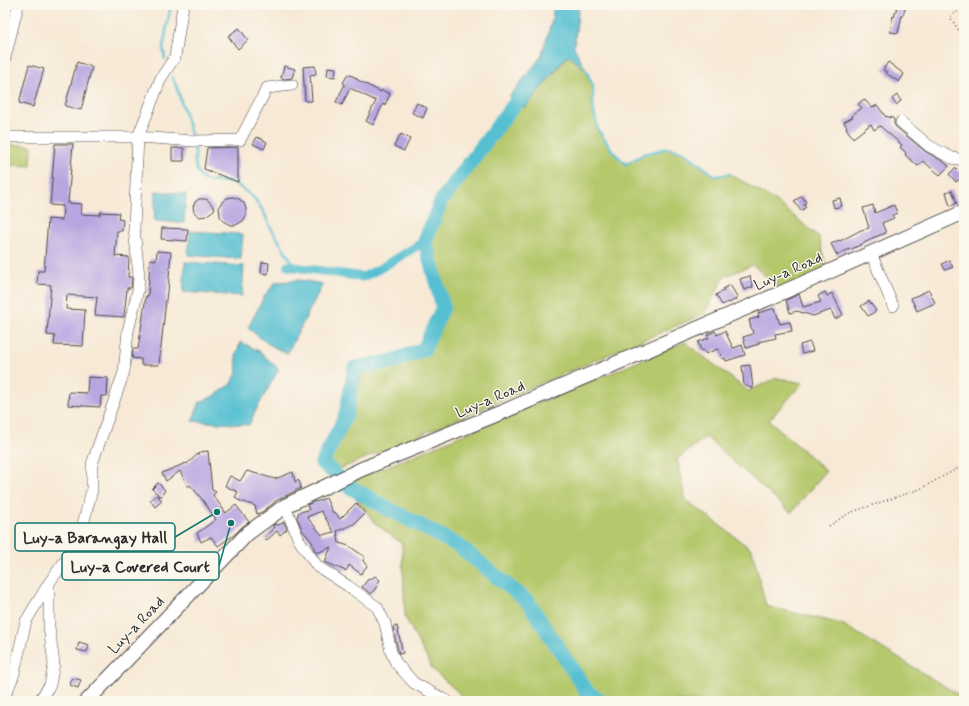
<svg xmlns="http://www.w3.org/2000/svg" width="969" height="706" font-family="Mynerve,sans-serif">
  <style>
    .green { fill: #b5c86c; stroke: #707a4c }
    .water { fill: #56c0d2; stroke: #40767e }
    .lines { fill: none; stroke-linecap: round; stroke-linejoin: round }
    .stream { stroke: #56c0d2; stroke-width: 2.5 }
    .canal { stroke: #56c0d2; stroke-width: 9 }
    .river { stroke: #56c0d2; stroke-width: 15 }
    .building { fill: #b8a6e1; fill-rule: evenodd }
    .minor-casing { stroke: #4a4845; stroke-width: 12 }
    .major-casing { stroke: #4a4845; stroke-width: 16 }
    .path { stroke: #4a4845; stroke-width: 1.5; stroke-dasharray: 1 3; stroke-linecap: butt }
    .minor { stroke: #fff; stroke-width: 11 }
    .major { stroke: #fff; stroke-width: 14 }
    .labels { text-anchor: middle; stroke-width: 3; stroke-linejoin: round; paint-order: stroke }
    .street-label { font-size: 15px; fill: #2b2b2b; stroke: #fbf7ec }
    .leader { fill: none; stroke: #0f766e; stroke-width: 1.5 }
    .callout-dot { fill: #0f766e; stroke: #fbf7ec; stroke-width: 1.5 }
    .callout { fill: #fbf7ec; stroke: #0f766e; stroke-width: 1.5 }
    .callout-label { font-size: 16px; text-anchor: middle; font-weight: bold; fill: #2b2b2b }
  </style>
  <rect width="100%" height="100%" fill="#fbf7ec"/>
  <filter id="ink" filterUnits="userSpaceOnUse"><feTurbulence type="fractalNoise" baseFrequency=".025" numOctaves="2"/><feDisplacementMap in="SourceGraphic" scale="8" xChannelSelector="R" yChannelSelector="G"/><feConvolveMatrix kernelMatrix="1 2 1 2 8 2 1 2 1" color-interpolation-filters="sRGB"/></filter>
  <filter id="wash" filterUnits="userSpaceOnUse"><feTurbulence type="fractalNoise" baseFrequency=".012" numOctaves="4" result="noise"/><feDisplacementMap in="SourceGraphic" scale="16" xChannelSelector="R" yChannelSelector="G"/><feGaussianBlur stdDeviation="0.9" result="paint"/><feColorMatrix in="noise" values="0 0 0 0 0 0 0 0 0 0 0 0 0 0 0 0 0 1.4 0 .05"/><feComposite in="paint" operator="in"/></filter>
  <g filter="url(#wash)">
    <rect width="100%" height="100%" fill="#f7e9d6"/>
    <path class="green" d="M569 55 586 70 593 86V107L598 130 614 153 626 164 644 154 668 148 684 152 715 176 730 174 777 202 819 237 827 271 782 291 753 265 725 276 704 314 333 472 322 463 346 415 355 368 394 361 424 349 443 307 425 241 441 201 516 102 525 108Z
      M5 144 32 146 31 166 5 165Z
      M685 342 748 391 777 378 803 383 769 420 826 471 791 513 706 437 677 459 685 499 752 550 766 606 842 624 964 698V701H465L457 691 433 670 405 617 402 544 376 524 345 484Z"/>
    <path class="water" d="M554 5H579L574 47 586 70 568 55 525 108 509 97 541 57 552 20Z
      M156 191 186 194 184 223 154 221Z
      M190 231 243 234 241 259 188 255Z
      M185 262 244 266 242 296 183 292Z
      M300 280 323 284 287 354 267 343 248 328 265 295 276 282Z
      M241 342 259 351 279 369 255 412 249 425 192 421 200 402 214 396 230 385 237 373 236 354Z"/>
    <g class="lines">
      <path class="stream" d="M165 59 163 47 171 5
        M586 70 593 86V107L598 130 614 153 626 164 644 154 668 148 684 152 715 176 730 174
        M172 76 177 88 192 138
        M193 143 195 151V163L197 171 201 178 208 181 229 182 236 184 254 198 263 211 271 228 295 267"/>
      <path class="canal" d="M288 266 363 277 381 268 425 241"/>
      <path class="river" d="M516 102 441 201 425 241 443 307 424 349 394 361 355 368 346 415 322 463 333 472 345 484 376 502 459 546 528 602 587 692 601 701"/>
    </g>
    <g id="blocks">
      <path class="building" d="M898 5H904L903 6 906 7 903 15H902L898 33 890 32 893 16 894 17Z
        M239 28 248 40 238 49 228 36Z
        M77 62 92 67 81 110 65 106Z
        M888 62 904 74 899 82 886 73 887 72 883 70Z
        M29 65 44 69 33 107 19 103Z
        M284 66 295 69 292 78 285 79 281 78Z
        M315 66 316 74 310 75 312 101H305L303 67Z
        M328 67 336 68 335 77 327 76Z
        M348 74 357 78 356 79 381 92 382 90 390 94 385 105 383 104 373 125 366 121 376 101 350 88 342 105 336 102 345 84 343 83Z
        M897 95 901 101 896 105 892 99Z
        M864 99 872 108 877 105 886 117 887 116 890 118 891 116 894 120V124L896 127 925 151 944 162 949 166 940 175 923 161 918 166 905 155 906 153 900 147 902 145 880 126 874 130 871 124 853 138 846 128 847 127 844 122 853 117 852 115 862 108 858 104Z
        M417 103 427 108 423 118 412 113Z
        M401 134 410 139 404 151 394 146Z
        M257 137 267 142 264 149 253 144Z
        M55 144H73L68 203 82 204 81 214 100 215V212L119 213 118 219 123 220 122 231H117L115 256 129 257 128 277H132L131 288H127L124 317 95 315 97 297 67 295 66 309 85 310 83 346 54 345 55 336 47 335 51 285 37 284 38 271H44L48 219 62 220 63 206 50 205Z
        M238 147V182L204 169 207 148Z
        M172 148H184V161H172Z
        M955 168 963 176 956 182 949 174Z
        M952 190 957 203 950 206 946 192Z
        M802 196 806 202 804 204 806 207 801 211 794 201Z
        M233 197 239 199 244 203 246 209V216L243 221 236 225H230L223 221 220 216 219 206 224 200 227 198Z
        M840 198 842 206 834 208 832 200Z
        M199 199H205L208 200 215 209 206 216 200 217 196 214 194 212 193 207 195 202Z
        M873 205 875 213 894 205 897 213 892 215 894 218 882 223 886 233 872 238V239L850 250 849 249 837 255 831 244 839 240 840 241 861 230 869 228 863 208Z
        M162 228 188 229 187 241 161 239Z
        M157 251 171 252 168 291H167L159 365H141V359L132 358 133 349H138L146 296H148L150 259 156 260Z
        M949 260 953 267 945 270 942 264Z
        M262 262 269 263 268 274 261 273Z
        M750 276 753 287 744 290 740 279Z
        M730 285 738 298 729 303 728 302 722 305 716 295 724 290 723 289Z
        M929 290 935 303 917 311 911 298Z
        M825 292 827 296 832 293 843 315 835 319 831 310 813 316 797 311 790 313 786 300 799 294 803 307 821 302 818 296Z
        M869 301 876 311 868 316 861 306Z
        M775 308 780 324 790 322 792 331 775 334 776 338 758 342 759 344 746 348 743 337 753 334 749 320 759 317 758 313Z
        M715 331 717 335 725 331 733 348 742 345 745 355 726 361 725 358 722 359 719 349 717 350V349L706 354 703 350 701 351 698 342 709 338 707 335Z
        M810 342 813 351 802 354 800 345Z
        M750 365 751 371 753 389 744 385 742 366Z
        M88 377 108 378 107 396H101L100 407 68 405 69 392 87 393Z
        M208 451 212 490 216 492 213 495 226 513 236 505 249 522 242 527 234 535 218 546 211 537 201 542 197 533 203 529 216 519 201 498 190 485 188 487 180 471 166 481 162 473 186 463 187 464 200 452Z
        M247 471 275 479 293 472 295 482 298 480 301 485 300 486 301 488 281 498 274 502V503L262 512 257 514 255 506 238 500 235 497 238 492 225 486 230 476 240 481Z
        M158 483 165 490 161 497 152 489Z
        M157 495 162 501 155 507 150 500Z
        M326 498 333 513 335 512 340 519 356 503 365 513 354 524 337 531 339 543 349 546 365 557 363 561 367 566 361 574 349 565 346 571 325 562 331 547 317 553 314 549 312 542 302 530 297 517 299 512 309 510 307 505 315 501 316 502ZM321 511 334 532 322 535 307 517Z
        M284 522 287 529 280 535 277 531 267 540 265 539 274 527 273 526 274 524 279 525Z
        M375 576 380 580 377 584 378 585 371 594 362 587 369 578 371 579Z
        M397 626 403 653 399 654 398 650 393 627Z
        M79 642 89 645 87 652 77 650Z
        M72 678 81 680 78 688 70 685Z"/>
    </g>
  </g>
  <g filter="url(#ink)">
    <use href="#blocks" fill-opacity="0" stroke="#4a4845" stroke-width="1"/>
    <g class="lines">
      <defs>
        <path id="minor" d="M5 58 18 5
          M901 122 929 146 952 158 964 160
          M5 137H138L195 141 240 140 267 88 292 85
          M871 253 893 306
          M285 506 299 540 317 566 348 586 377 607 385 623 391 652 396 663 404 672 414 683 447 701
          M5 695 13 677 26 621 49 583 70 554 83 524 92 490V464L124 372 128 331 138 290 139 276 134 228 138 137 161 78 175 57 183 5
          M39 701 50 685 54 664 49 627V584"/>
        <path id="major" d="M87 701 248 533 285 506 362 469 500 413 781 293 964 212"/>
      </defs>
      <use href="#minor" class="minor-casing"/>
      <use href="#major" class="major-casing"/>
      <path class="path" d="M964 6 950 17 964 38
        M829 526 849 513 920 489 964 465"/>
      <use href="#minor" class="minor"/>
      <use href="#major" class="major"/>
    </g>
  </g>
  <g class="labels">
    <g class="street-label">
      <text transform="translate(788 271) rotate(-24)" y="5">Luy-a Road</text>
      <text transform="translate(490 399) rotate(-23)" y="5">Luy-a Road</text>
      <text transform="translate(136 625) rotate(-46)" y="5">Luy-a Road</text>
    </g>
  </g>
  <path class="leader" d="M217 512L175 537M231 523L219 566"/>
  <g class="callout-dot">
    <circle cx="217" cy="512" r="4"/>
    <circle cx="231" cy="523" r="4"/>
  </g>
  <g class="callout">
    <rect x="15" y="523" width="160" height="28" rx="4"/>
    <rect x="62" y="552" width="157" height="28" rx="4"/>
  </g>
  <g class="callout-label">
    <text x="95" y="543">Luy-a Barangay Hall</text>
    <text x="140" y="572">Luy-a Covered Court</text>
  </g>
  <rect width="969" height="706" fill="none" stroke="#fbf7ec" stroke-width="20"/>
</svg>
